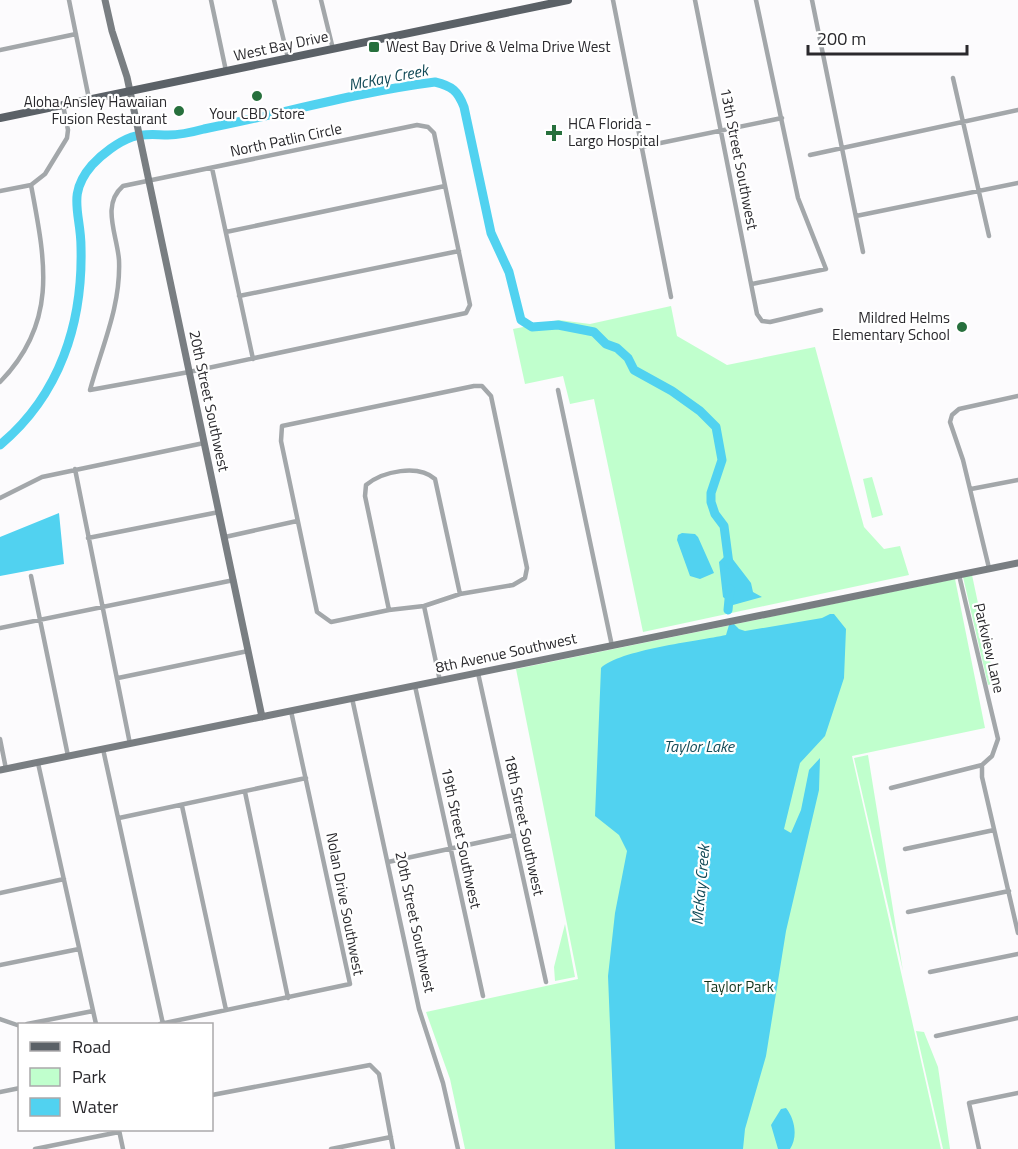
<svg xmlns="http://www.w3.org/2000/svg" width="1018" height="1149" font-family="'Titillium Web',sans-serif">
  <style>
    .green { fill: #c0ffcd }
    .water { fill: #51d2f0 }
    .lines { fill: none; stroke-linecap: round; stroke-linejoin: round }
    .river { stroke: #51d2f0; stroke-width: 9 }
    .street { stroke: #a3a7aa; stroke-width: 4.5 }
    .secondary { stroke: #797e82; stroke-width: 7 }
    .primary { stroke: #5b6167; stroke-width: 8 }
    .poi-dot { fill: #27703d; stroke: #fff; stroke-width: 2 }
    .labels { text-anchor: middle; stroke-width: 4.5; stroke-linejoin: round; paint-order: stroke }
    .street-label { font-size: 15px; fill: #2a292d; stroke: #fff }
    .poi-label { font-size: 15px; fill: #2a292d; stroke: #fff; text-anchor: start }
    .park-label { font-size: 15px; fill: #13351d; stroke: #fff }
    .water-label { font-size: 16px; font-style: italic; fill: #124a57; stroke: #fff }
  </style>
  <rect width="100%" height="100%" fill="#fcfbfd"/>
  <path class="green" d="M671 306 677 336 727 365 815 347 864 527 884 549 900 546 909 575 643 632 594 399 570 404 563 376 525 384 513 329 559 320 590 324Z
    M872 477 883 515 872 518 863 479Z
    M972 575 995 683 988 685 963 577Z
    M955 579 985 728 852 756 941 1149H465L450 1079 426 1012 578 979 516 669Z
    M868 755 903 971 854 758Z
    M565 924 575 977 555 981 554 967Z
    M916 1031 924 1032 938 1067 950 1149H943Z"/>
  <path class="water" d="M59 513 64 564 0 576V537Z
    M682 533 695 534 698 537 714 573 700 579 690 576 677 540 678 535Z
    M728 553 751 583 753 592 762 597 733 605 723 597 719 562Z
    M830 614H834L846 629 844 678 825 736 800 763 784 829 791 833 801 810 809 770 820 758 819 790 786 931 766 1056 745 1129 743 1149H615L608 976 615 913 627 851 619 835 595 816 601 668C619 650 698 641 726 635L729 625 734 624 739 629 745 631 822 618Z
    M786 1108C795 1119 798 1137 790 1149H778L771 1125 781 1109Z"/>
  <g class="lines">
    <path class="river" d="M0 445C60 395 83 323 81 247 81 213 66 195 92 165 102 154 118 142 132 137 145 133 156 135 168 135 180 135 193 132 204 129 281 114 357 92 435 82 452 86 458 91 464 107L491 233 509 272 521 320 532 327 558 325 594 332 606 344 617 348 628 358 634 370 672 391 700 411 716 427 722 460 711 493V502L715 514 724 526 729 564
      M728 610 730 589"/>
    <path class="street" d="M69 0 89 99
      M211 0 226 71
      M274 0 288 58
      M321 0 333 49
      M613 0 671 297
      M695 0 757 314 762 321 770 322 821 310
      M812 0 863 252
      M0 50 76 34
      M953 78 989 236
      M417 125 428 127 434 133 470 305 466 313 189 372 90 390C102 346 121 306 119 260 117 234 101 205 123 186Z
      M641 147 782 118
      M810 155 1018 110
      M212 168 253 359
      M0 191 31 185 45 174 67 138 68 130 63 105
      M856 216 1018 183
      M226 232 445 186
      M752 284 826 269 798 198 756 0
      M239 296 459 251
      M0 382C59 322 45 260 31 185
      M474 386H482L491 396 527 568 525 578 513 585 460 594 424 606 389 610 331 622 317 612 281 441 282 426Z
      M558 390 612 646
      M75 469 130 744
      M971 489 1018 480
      M0 498 42 477 204 443
      M225 537 297 521
      M88 538 219 512
      M989 568 963 460 950 422 952 415 959 409 1018 396
      M959 575 998 739 992 756 982 765V777L1018 933
      M31 576 68 756
      M424 606 440 681
      M389 610 365 496 366 485C383 471 418 464 435 479L460 594
      M0 628 234 580
      M478 673 546 982
      M118 678 248 651
      M415 686 483 996
      M352 698 419 1009 443 1083 458 1149
      M0 739 6 769
      M103 749 163 1024
      M38 763 96 1024
      M891 788 982 765
      M245 792 288 998
      M182 806 226 1010
      M119 818 306 778
      M905 849 994 830
      M388 862 514 835
      M0 893 64 879
      M908 912 1009 891
      M0 965 79 949
      M930 972 1018 954
      M0 1019 20 1026
      M27 1024 93 1011
      M160 1024 350 984 291 711
      M936 1036 1018 1018
      M0 1092 20 1088
      M212 1095 370 1065 379 1074 393 1149
      M119 1130 123 1149
      M35 1149 119 1132
      M331 1149 391 1137
      M979 1149 969 1103 1018 1093"/>
    <path class="secondary" d="M105 0 112 31 127 77 262 717
      M0 770 1018 563"/>
    <path class="primary" d="M0 118 568 0"/>
  </g>
  <g class="poi-dot">
    <rect x="368" y="41" width="12" height="12" rx="3"/>
    <circle cx="257" cy="96" r="6"/>
    <circle cx="179" cy="111" r="6"/>
    <path d="M551 124h6v6h6v6h-6v6h-6v-6h-6v-6h6z"/>
    <circle cx="962" cy="327" r="6"/>
  </g>
  <g class="labels">
    <g class="street-label">
      <text transform="translate(281 46) rotate(-12)" y="5">West Bay Drive</text>
      <text transform="translate(286 140) rotate(-12)" y="5">North Patlin Circle</text>
      <text transform="translate(739 159) rotate(79)" y="5">13th Street Southwest</text>
      <text transform="translate(209 401) rotate(78)" y="5">20th Street Southwest</text>
      <text transform="translate(989 648) rotate(77)" y="5">Parkview Lane</text>
      <text transform="translate(506 653) rotate(-12)" y="5">8th Avenue Southwest</text>
      <text transform="translate(524 825) rotate(78)" y="5">18th Street Southwest</text>
      <text transform="translate(461 838) rotate(78)" y="5">19th Street Southwest</text>
      <text transform="translate(345 904) rotate(79)" y="5">Nolan Drive Southwest</text>
      <text transform="translate(415 922) rotate(78)" y="5">20th Street Southwest</text>
    </g>
    <g class="poi-label">
      <text x="386" y="52">West Bay Drive &amp; Velma Drive West</text>
      <text x="167" y="107" text-anchor="end">Aloha Ansley Hawaiian<tspan x="167" dy="17">Fusion Restaurant</tspan></text>
      <text x="257" y="119" text-anchor="middle">Your CBD Store</text>
      <text x="568" y="129">HCA Florida -<tspan x="568" dy="17">Largo Hospital</tspan></text>
      <text x="950" y="323" text-anchor="end">Mildred Helms<tspan x="950" dy="17">Elementary School</tspan></text>
    </g>
    <g class="park-label">
      <text x="739" y="992">Taylor Park</text>
    </g>
    <g class="water-label">
      <text transform="translate(388 77) rotate(-11)" y="6">McKay Creek</text>
      <text x="699" y="752">Taylor Lake</text>
      <text transform="translate(700 885) rotate(-85)" y="6">McKay Creek</text>
    </g>
  </g>
  <rect x="18" y="1023" width="195" height="108" fill="#ffffff" stroke="#aaa9ab" stroke-width="1.5"/>
  <rect x="30" y="1042" width="30" height="9" fill="#5b6167" stroke="#aaa9ab" stroke-width="1.5"/>
  <text x="72" y="1053" font-size="18" fill="#2a292d">Road</text>
  <rect x="30" y="1068" width="30" height="18" fill="#c0ffcd" stroke="#aaa9ab" stroke-width="1.5"/>
  <text x="72" y="1083" font-size="18" fill="#2a292d">Park</text>
  <rect x="30" y="1098" width="30" height="18" fill="#51d2f0" stroke="#aaa9ab" stroke-width="1.5"/>
  <text x="72" y="1113" font-size="18" fill="#2a292d">Water</text>
  <path d="M808 45v9h159v-9" fill="none" stroke="#2a292d" stroke-width="3"/>
  <text x="817" y="45" font-size="18" fill="#2a292d" stroke="#ffffff" stroke-width="4.5" paint-order="stroke">200 m</text>
</svg>
